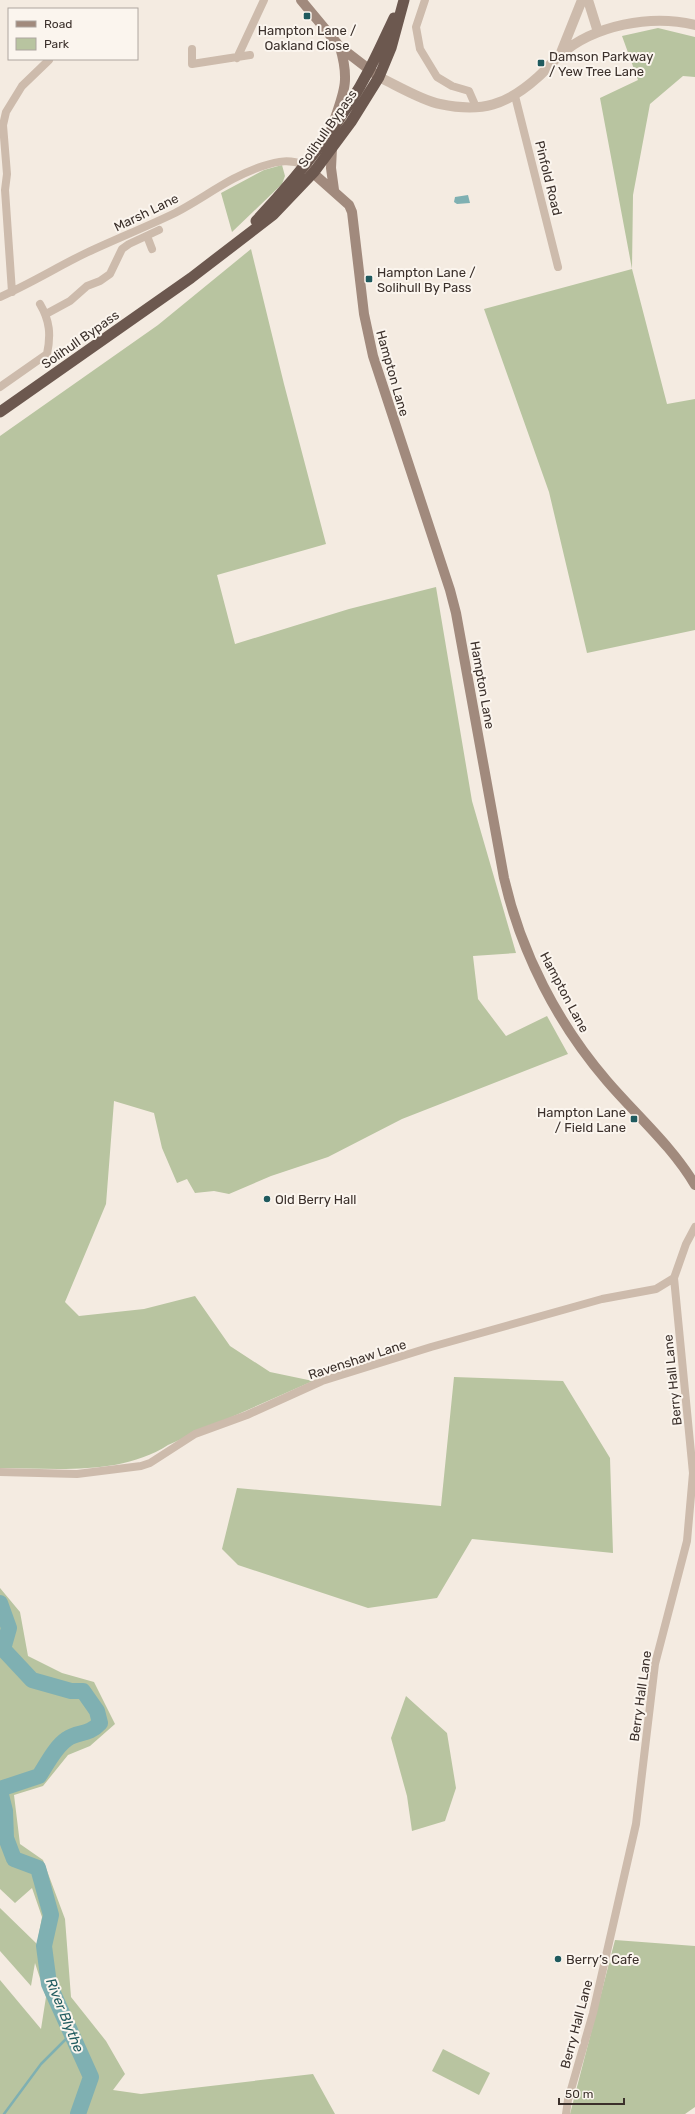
<svg xmlns="http://www.w3.org/2000/svg" width="695" height="2114" font-family="Rubik,sans-serif">
  <style>
    .green { fill: #b8c4a0 }
    .water { fill: #7fb0b2 }
    .lines { fill: none; stroke-linecap: round; stroke-linejoin: round }
    .stream { stroke: #7fb0b2; stroke-width: 2.5 }
    .river { stroke: #7fb0b2; stroke-width: 16 }
    .minor { stroke: #cdbbac; stroke-width: 8 }
    .tertiary { stroke: #cdbbac; stroke-width: 10 }
    .secondary { stroke: #a18a7d; stroke-width: 10 }
    .trunk { stroke: #6c584f; stroke-width: 11 }
    .poi-dot { fill: #1f5a5e; stroke: #fbf5ee; stroke-width: 1.5 }
    .labels { text-anchor: middle; stroke-width: 4; stroke-linejoin: round; paint-order: stroke }
    .poi-label { font-size: 13px; fill: #3b302b; stroke: #fbf5ee; text-anchor: start }
    .street-label { font-size: 13px; fill: #3b302b; stroke: #fbf5ee }
    .water-label { font-size: 14px; font-style: italic; fill: #1f5a5e; stroke: #fbf5ee }
  </style>
  <rect width="100%" height="100%" fill="#f4ebe1"/>
  <path class="green" d="M658 28 695 37V77L683 76 650 104 633 195 632 269 667 404 695 399V630L587 653 549 492 484 309 632 269 600 98 638 80 622 36Z
    M282 165 285 176 282 184 232 232 221 193 264 170Z
    M251 249 284 384 326 544 217 575 235 644 349 609 436 587 472 801 516 953 473 956 478 999 506 1036 547 1016 568 1054 402 1119 328 1157 271 1176 229 1194 214 1191 195 1193 187 1179 177 1183 162 1148 154 1113 114 1101 106 1204 65 1302 79 1316 144 1309 195 1296 230 1346 270 1372 313 1381 168 1445C120 1476 55 1468 0 1468V436L158 325Z
    M454 1377 563 1381 610 1458 613 1553 472 1539 437 1598 368 1608 238 1565 222 1549 237 1488 441 1506Z
    M0 1588 20 1612 28 1656 62 1673 94 1682 115 1724 90 1746 68 1755 43 1786 14 1795 20 1844 43 1860 65 1919 71 1997 106 2041 125 2074 113 2090 141 2094 313 2074 335 2114H0V1980L41 2029 46 1997 35 1963 31 1986 0 1951V1908L37 1944 42 1917 32 1888 15 1903 0 1889Z
    M406 1696 447 1733 456 1788 445 1821 412 1831 407 1796 391 1738Z
    M615 1940 695 1946V2107L685 2114H570Z
    M443 2049 490 2073 479 2095 432 2071Z"/>
  <path class="water" d="M468 195 470 203 457 204 454 202 455 197Z"/>
  <g class="lines">
    <path class="stream" d="M4 2114 41 2064 71 2034"/>
    <path class="river" d="M0 1603 9 1628 3 1649 32 1680 71 1691H83L97 1711 100 1723C88 1736 78 1731 67 1739 55 1747 47 1764 39 1776L0 1789
      M0 1791 5 1811 6 1838 14 1859 38 1868 51 1915 44 1946 49 1984 91 2077 78 2114"/>
    <path class="minor" d="M425 0 416 27 420 49 437 77 452 86 469 91 476 107
      M192 49V64L250 55
      M237 58 264 0
      M515 96 558 267
      M147 236 152 249
      M12 292 5 190 7 174 3 125 6 112 22 86 49 60
      M0 297C30 284 57 267 86 253 116 239 146 227 175 213 204 198 231 176 263 166 278 161 290 159 304 165
      M46 314 70 301 87 286 100 281 110 274 122 249 129 244 159 230
      M0 387 47 354C51 335 50 321 40 304
      M0 1472 77 1474 141 1466 150 1463 195 1434 247 1415 322 1381 431 1347 602 1299 656 1289 674 1278 686 1244 695 1227
      M566 2114 568 2100 593 2013 636 1824 655 1664 687 1541 693 1473 674 1278"/>
    <path class="tertiary" d="M588 0 598 32
      M560 55 582 0
      M379 77C396 85 423 101 440 104 482 113 507 105 538 77 546 70 552 62 560 55 594 25 651 14 695 25"/>
    <path class="secondary" d="M301 0 340 47 379 77
      M333 124C344 92 350 81 340 47
      M332 148 331 168 334 190
      M304 165 349 205 352 212 364 314 373 356 450 590 456 613 504 878C521 953 558 1024 607 1081 637 1116 672 1146 695 1185"/>
    <path class="trunk" d="M256 221C297 177 341 124 369 70 378 53 386 35 394 18
      M0 412 191 278 273 215 314 172 351 122 379 77 391 48 404 0"/>
  </g>
  <g class="poi-dot">
    <rect x="303" y="12" width="8" height="8" rx="2"/>
    <rect x="537" y="59" width="8" height="8" rx="2"/>
    <rect x="365" y="275" width="8" height="8" rx="2"/>
    <rect x="630" y="1115" width="8" height="8" rx="2"/>
    <circle cx="267" cy="1199" r="4"/>
    <circle cx="558" cy="1959" r="4"/>
  </g>
  <g class="labels">
    <g class="poi-label">
      <text x="307" y="35" text-anchor="middle">Hampton Lane /<tspan x="307" dy="15">Oakland Close</tspan></text>
      <text x="549" y="61">Damson Parkway<tspan x="549" dy="15">/ Yew Tree Lane</tspan></text>
      <text x="377" y="277">Hampton Lane /<tspan x="377" dy="15">Solihull By Pass</tspan></text>
      <text x="626" y="1117" text-anchor="end">Hampton Lane<tspan x="626" dy="15">/ Field Lane</tspan></text>
      <text x="275" y="1204">Old Berry Hall</text>
      <text x="566" y="1964">Berry’s Cafe</text>
    </g>
    <g class="street-label">
      <text transform="translate(327 128) rotate(-55)" y="5">Solihull Bypass</text>
      <text transform="translate(549 178) rotate(76)" y="5">Pinfold Road</text>
      <text transform="translate(146 212) rotate(-26)" y="5">Marsh Lane</text>
      <text transform="translate(80 339) rotate(-35)" y="5">Solihull Bypass</text>
      <text transform="translate(393 373) rotate(74)" y="5">Hampton Lane</text>
      <text transform="translate(483 685) rotate(80)" y="5">Hampton Lane</text>
      <text transform="translate(565 992) rotate(62)" y="5">Hampton Lane</text>
      <text transform="translate(357 1359) rotate(-18)" y="5">Ravenshaw Lane</text>
      <text transform="translate(672 1380) rotate(-96)" y="5">Berry Hall Lane</text>
      <text transform="translate(640 1696) rotate(-82)" y="5">Berry Hall Lane</text>
      <text transform="translate(576 2024) rotate(-75)" y="5">Berry Hall Lane</text>
    </g>
    <g class="water-label">
      <text transform="translate(65 2015) rotate(68)" y="5">River Blythe</text>
    </g>
  </g>
  <rect x="8" y="8" width="130" height="52" fill="#fbf5ee" stroke="#aea6a0"/>
  <rect x="16" y="21" width="20" height="6" fill="#a18a7d" stroke="#aea6a0"/>
  <text x="44" y="28" font-size="12" fill="#3b302b">Road</text>
  <rect x="16" y="38" width="20" height="12" fill="#b8c4a0" stroke="#aea6a0"/>
  <text x="44" y="48" font-size="12" fill="#3b302b">Park</text>
  <path d="M559 2098v6h65v-6" fill="none" stroke="#3b302b" stroke-width="2"/>
  <text x="565" y="2098" font-size="12" fill="#3b302b" stroke="#fbf5ee" stroke-width="3" paint-order="stroke">50 m</text>
</svg>
